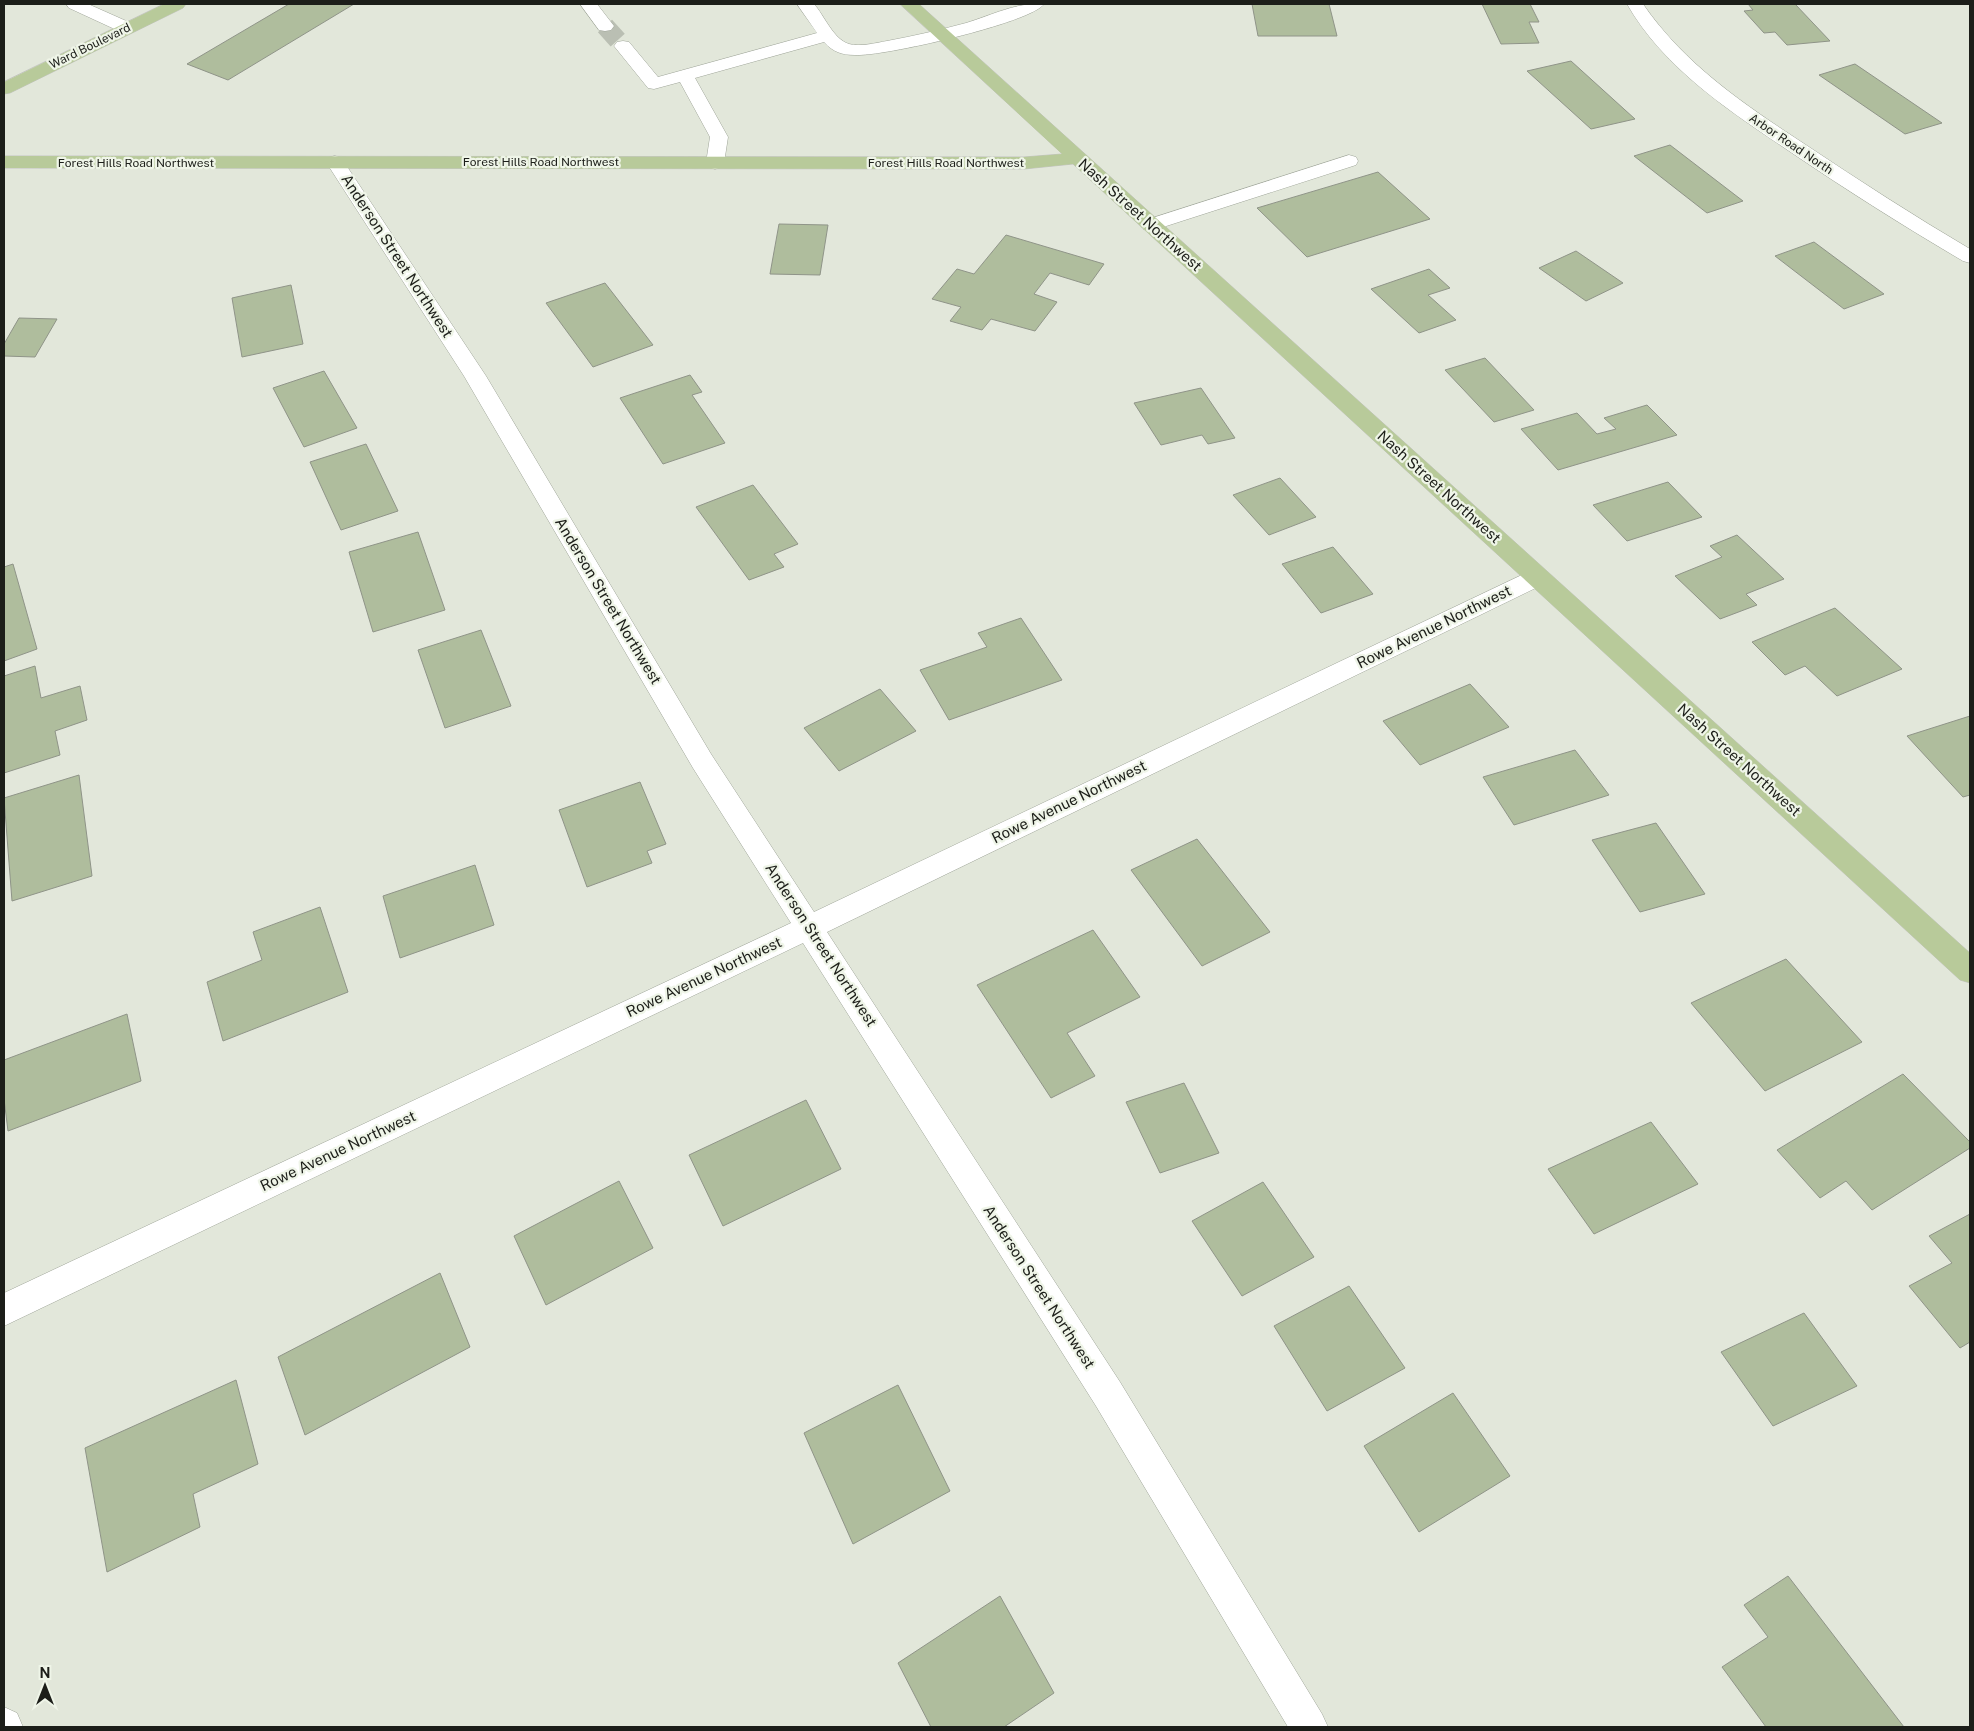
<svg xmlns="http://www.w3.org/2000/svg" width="1974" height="1731" font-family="'Public Sans',sans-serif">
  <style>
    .building { fill: #afbd9d; stroke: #8f9488 }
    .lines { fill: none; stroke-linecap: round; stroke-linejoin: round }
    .minor-tunnel { stroke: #babfb3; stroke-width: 19; stroke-dasharray: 19 10; stroke-linecap: butt }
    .minor-casing { stroke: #9fa599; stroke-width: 1 }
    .major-casing { stroke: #c4c4c3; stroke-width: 1 }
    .minor { fill: #fff; fill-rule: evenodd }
    .major { fill: #b8ca9a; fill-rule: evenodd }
    .labels { text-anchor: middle; stroke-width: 4.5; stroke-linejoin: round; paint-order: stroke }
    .far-street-label { font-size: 12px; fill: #1c1e19; stroke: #eff5e8 }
    .street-label { font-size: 15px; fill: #1c1e19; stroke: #eff5e8 }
  </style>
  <rect width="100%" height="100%" fill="#e2e7da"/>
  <path class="building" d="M289 4H354L228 80 187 64Z
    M1252 4H1329L1337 36H1258Z
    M1482 4H1530L1539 22H1529L1539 43 1501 44Z
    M1748 4H1795L1830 41 1787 45 1775 32 1764 33 1744 11 1753 10Z
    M1571 61 1635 119 1591 129 1527 71Z
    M1855 64 1942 123 1905 134 1819 75Z
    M1670 145 1743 201 1707 213 1634 156Z
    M1378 172 1430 219 1307 257 1257 208Z
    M779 224 828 225 820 275 770 274Z
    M1006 235 1104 264 1089 285 1050 273 1034 294 1057 302 1035 331 991 319 982 330 950 321 961 307 932 299 957 269 974 274Z
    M1814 242 1884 294 1844 309 1775 256Z
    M1576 251 1623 283 1586 301 1539 268Z
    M1429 269 1450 288 1428 295 1456 320 1419 333 1371 289Z
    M605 283 653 345 593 367 546 303Z
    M291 285 303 344 242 357 232 298Z
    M19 318 57 319 35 357 4 356V344Z
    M1485 358 1534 410 1494 422 1445 370Z
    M324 371 357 428 304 447 273 388Z
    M690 375 702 392 692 395 725 443 663 464 620 398Z
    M1201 388 1235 438 1208 444 1202 435 1161 445 1134 403Z
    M1647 405 1677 435 1558 470 1521 429 1577 413 1597 434 1616 429 1604 418Z
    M366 444 398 511 341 530 310 462Z
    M1280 478 1316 517 1269 535 1233 495Z
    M1668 482 1702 517 1627 541 1593 505Z
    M753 485 798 544 774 554 784 567 749 580 696 507Z
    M418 532 445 610 373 632 349 552Z
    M1737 535 1784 579 1746 594 1757 605 1720 619 1675 576 1722 557 1710 546Z
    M1333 547 1373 594 1321 613 1282 564Z
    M13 564 37 649 4 661V567Z
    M1835 608 1902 669 1837 696 1805 666 1785 675 1752 642Z
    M1021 618 1062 680 949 720 920 670 987 647 978 633Z
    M481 630 511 706 445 728 418 650Z
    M35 666 41 698 80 686 87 720 55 731 60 755 4 773V676Z
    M1470 684 1509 727 1420 765 1383 721Z
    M880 689 916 731 839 771 804 728Z
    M1970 716V795L1963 797 1907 736Z
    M1575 750 1609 795 1514 825 1483 777Z
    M79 775 92 876 12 901 4 798Z
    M640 782 666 844 647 851 652 863 587 887 559 810Z
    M1656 823 1705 894 1640 912 1592 840Z
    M1197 839 1270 932 1202 966 1131 870Z
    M475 865 494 925 400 958 383 896Z
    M320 907 348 992 223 1041 207 982 262 960 253 932Z
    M1093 930 1140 997 1067 1033 1095 1076 1051 1098 977 985Z
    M1786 959 1862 1042 1765 1091 1691 1003Z
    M127 1014 141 1081 8 1131 4 1099V1060Z
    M1903 1074 1970 1142V1148L1872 1210 1846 1181 1820 1198 1777 1150Z
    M1184 1083 1219 1153 1160 1173 1126 1102Z
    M806 1100 841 1169 723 1226 689 1155Z
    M1651 1122 1698 1184 1594 1234 1548 1169Z
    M619 1181 653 1248 546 1305 514 1236Z
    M1263 1182 1314 1257 1242 1296 1192 1221Z
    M1970 1214V1342L1960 1348 1909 1286 1952 1263 1929 1236Z
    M440 1273 470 1347 305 1435 278 1357Z
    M1349 1286 1405 1368 1327 1411 1274 1326Z
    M1804 1313 1857 1386 1773 1426 1721 1352Z
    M236 1380 258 1464 193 1494 200 1527 107 1572 85 1448Z
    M898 1385 950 1491 853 1544 804 1433Z
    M1453 1393 1510 1476 1419 1532 1364 1446Z
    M1788 1576 1904 1727H1766L1722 1667 1768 1637 1744 1605Z
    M1000 1596 1054 1693 1004 1727H931L898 1663Z"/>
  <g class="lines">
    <path class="minor-tunnel" d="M605 26 623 46"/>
    <defs>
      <path id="minor" d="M66 4H88L133 24 136 28 133 32 127 33 121 32 69 8Z
        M580 4H597L614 26 611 30 605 31 599 30Z
        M797 4H814C824 15 833 39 849 44 860 47 876 43 887 41 914 36 940 30 966 23 992 15 1017 2 1044 4 1031 23 881 57 855 55 842 55 833 52 824 42L695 78 728 137 724 163 722 167 715 169 708 167 706 163 710 137 680 82 654 89 648 88 614 46 617 42 623 41 629 42 658 77 817 33Z
        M1627 4H1643C1685 65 1745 105 1806 145 1860 181 1914 216 1970 249V263L1963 261C1905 227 1848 191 1792 153 1731 112 1664 69 1627 4Z
        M1349 155 1356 157 1358 161 1356 165 1157 229 1150 231 1143 229 1140 225 1143 221Z
        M335 156 342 158 344 162 486 376 711 754 814 912 1530 571 1538 568 1546 571 1550 577 1546 583 827 932 1120 1382 1322 1714 1328 1727H1288L1096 1406 803 943 4 1326V1293L791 923 693 768 464 376 326 162 328 158Z
        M4 1707 17 1713 23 1727H4Z"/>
      <path id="major" d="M164 4H186L183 8 10 93 4 94V82Z
        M900 4H919L1970 953V983L1960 980 1073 164 1024 169 4 168V156L1024 157 1062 154Z"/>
    </defs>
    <use href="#minor" class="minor-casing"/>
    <use href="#major" class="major-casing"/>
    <use href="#minor" class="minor"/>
    <use href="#major" class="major"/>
  </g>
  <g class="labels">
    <g class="far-street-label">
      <text transform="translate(90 46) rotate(-26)" y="4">Ward Boulevard</text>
      <text transform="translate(1791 144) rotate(34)" y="4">Arbor Road North</text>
      <text x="541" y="166">Forest Hills Road Northwest</text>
      <text x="136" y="167">Forest Hills Road Northwest</text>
      <text x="946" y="167">Forest Hills Road Northwest</text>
    </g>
    <g class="street-label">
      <text transform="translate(1140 215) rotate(42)" y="5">Nash Street Northwest</text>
      <text transform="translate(397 256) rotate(57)" y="5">Anderson Street Northwest</text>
      <text transform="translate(1439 487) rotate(42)" y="5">Nash Street Northwest</text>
      <text transform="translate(608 601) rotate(59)" y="5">Anderson Street Northwest</text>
      <text transform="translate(1434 627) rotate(-26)" y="5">Rowe Avenue Northwest</text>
      <text transform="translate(1739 760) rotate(42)" y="5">Nash Street Northwest</text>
      <text transform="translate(1069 802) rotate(-26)" y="5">Rowe Avenue Northwest</text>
      <text transform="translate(821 945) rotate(57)" y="5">Anderson Street Northwest</text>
      <text transform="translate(704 977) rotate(-25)" y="5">Rowe Avenue Northwest</text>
      <text transform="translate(338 1151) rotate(-25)" y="5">Rowe Avenue Northwest</text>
      <text transform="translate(1039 1287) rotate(57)" y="5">Anderson Street Northwest</text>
    </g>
  </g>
  <rect width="1974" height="1731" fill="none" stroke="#1c1e19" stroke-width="10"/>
  <g transform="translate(45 1686)" stroke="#eff5e8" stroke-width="4" paint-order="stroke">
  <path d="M0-4L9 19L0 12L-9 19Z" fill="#1c1e19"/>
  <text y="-8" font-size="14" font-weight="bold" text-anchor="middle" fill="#1c1e19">N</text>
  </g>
</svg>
